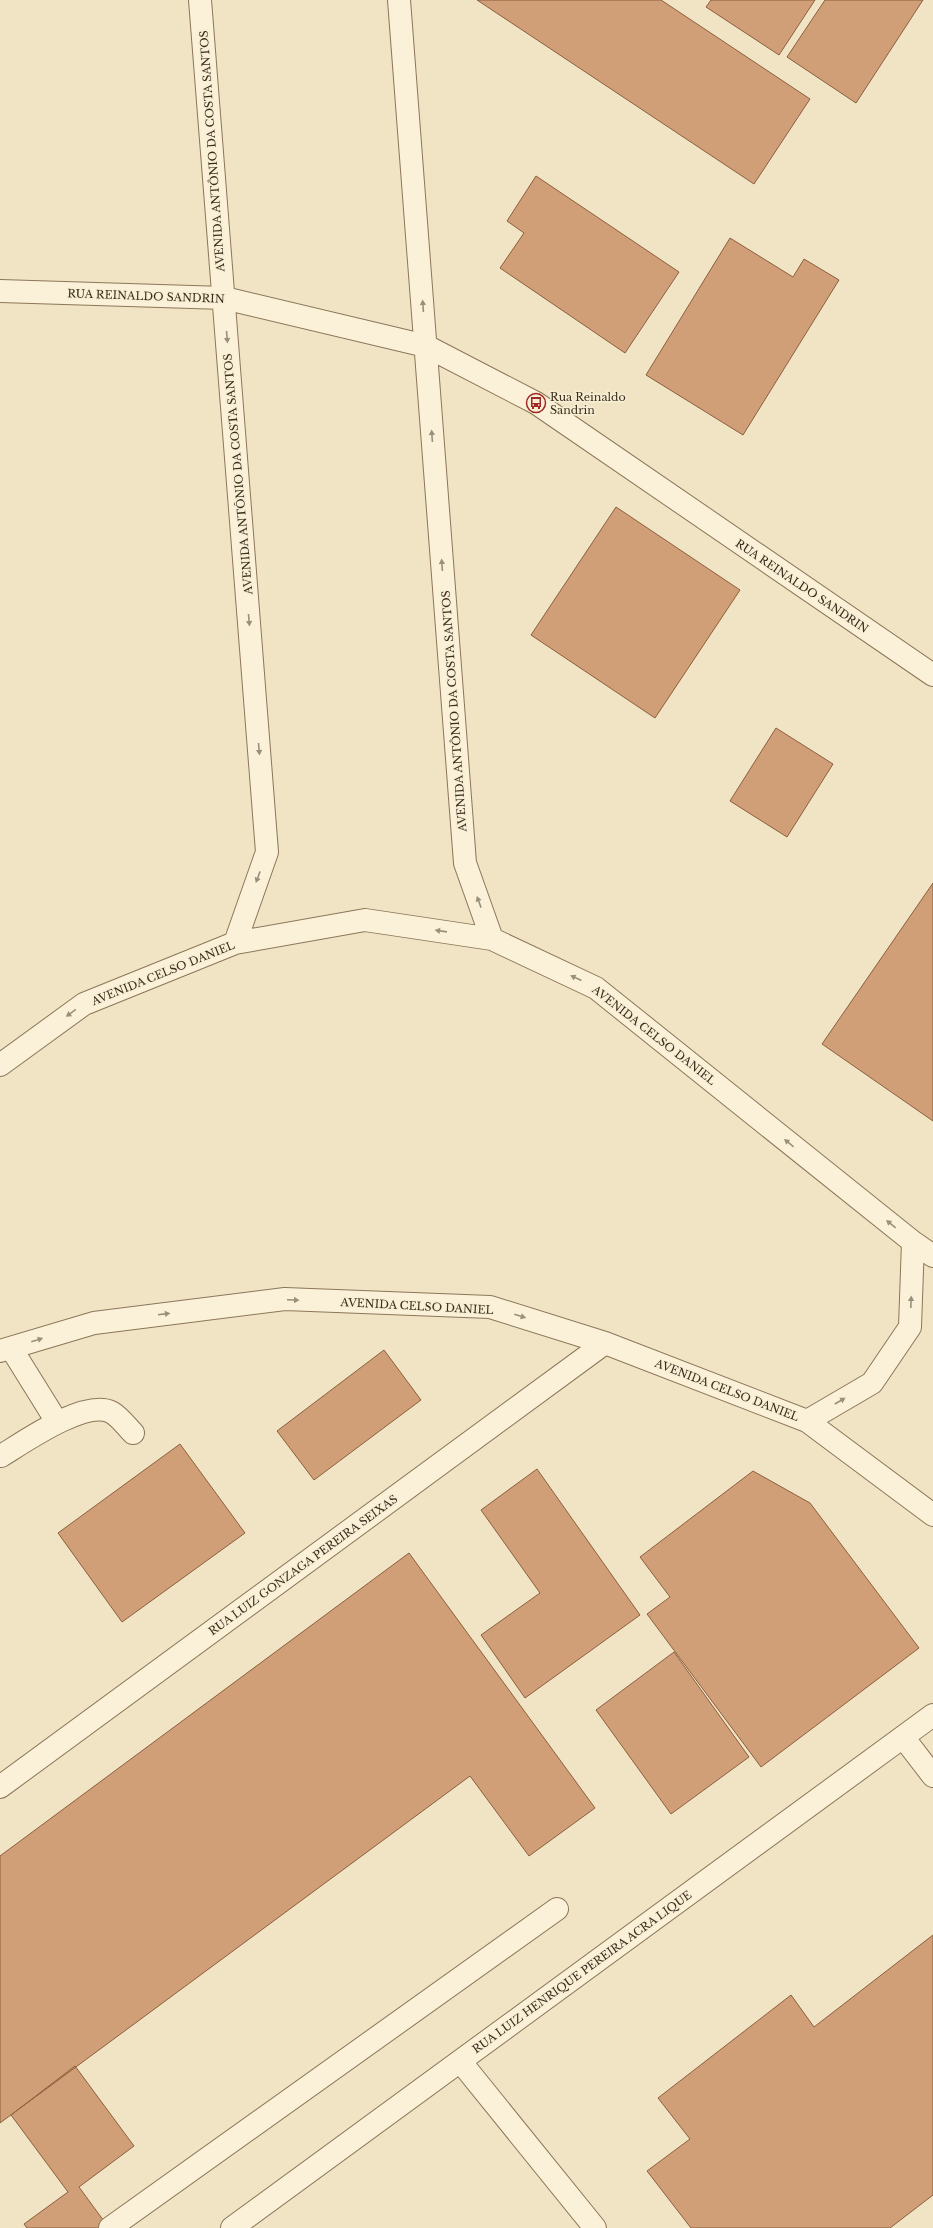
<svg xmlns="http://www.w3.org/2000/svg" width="933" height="2228" font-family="'Libre Baskerville',serif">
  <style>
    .building { fill: #d09f78; stroke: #8c5f3e }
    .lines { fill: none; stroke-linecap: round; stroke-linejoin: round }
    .minor-casing { stroke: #8c7659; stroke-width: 24 }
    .minor { stroke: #faf1d8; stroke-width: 22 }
    .oneway { fill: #9a8f7b }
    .labels { text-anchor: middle; stroke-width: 3; stroke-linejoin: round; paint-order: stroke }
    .street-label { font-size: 11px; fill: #3b2d1e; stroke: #f7eed4 }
    .poi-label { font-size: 11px; fill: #3b2d1e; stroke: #f7eed4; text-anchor: start }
  </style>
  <rect width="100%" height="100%" fill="#f0e4c4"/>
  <path class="building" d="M477 0H661L810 99 754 184Z
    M711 0H815L779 55 706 7Z
    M825 0H923L856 103 787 57Z
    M536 176 679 272 625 353 500 268 524 233 507 221Z
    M730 238 793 277 804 259 839 280 743 435 646 375Z
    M616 507 740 590 655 718 531 635Z
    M776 728 833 764 787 837 730 801Z
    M933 883V1121L822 1044Z
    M384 1350 421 1400 314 1480 277 1431Z
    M180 1444 245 1533 122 1622 58 1533Z
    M537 1469 640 1615 525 1698 481 1635 540 1593 481 1510Z
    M753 1471 810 1503 919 1648 761 1767 647 1614 670 1597 640 1557Z
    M409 1553 595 1808 529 1856 470 1776 0 2123V1856Z
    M674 1652 749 1757 671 1814 596 1710Z
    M933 1935V2195L890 2228H691L647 2171 690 2139 658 2098 791 1995 814 2027Z
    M75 2066 134 2146 79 2187 109 2228H27L24 2224 68 2192 11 2115Z"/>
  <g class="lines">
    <defs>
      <path id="minor" d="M200 0 267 852 235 943
        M399 0 465 863 492 939
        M0 291 224 298 426 346 536 403 933 675
        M0 1065 84 1004 235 943 365 920 492 939 596 988 913 1242 933 1256
        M11 1348 57 1422
        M0 1351 94 1323 285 1299 490 1307 605 1343 807 1421 933 1515
        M807 1421 872 1383 910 1327 913 1242
        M1 1456C24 1442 85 1399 111 1412 119 1416 127 1427 133 1433
        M903 1737 933 1776
        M0 1787 605 1343
        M460 2061 595 2228
        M110 2228 557 1909
        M232 2228 933 1715"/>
    </defs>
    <use href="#minor" class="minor-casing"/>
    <use href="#minor" class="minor"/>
  </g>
  <defs><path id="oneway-solid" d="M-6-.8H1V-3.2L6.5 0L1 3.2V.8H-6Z"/></defs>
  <g class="oneway">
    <use href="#oneway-solid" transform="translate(423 306) rotate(-94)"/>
    <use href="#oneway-solid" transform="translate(227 337) rotate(85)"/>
    <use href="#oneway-solid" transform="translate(432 436) rotate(-94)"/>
    <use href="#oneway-solid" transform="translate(442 565) rotate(-94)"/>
    <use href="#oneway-solid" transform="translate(249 620) rotate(85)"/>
    <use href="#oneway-solid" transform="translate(259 749) rotate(85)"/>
    <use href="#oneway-solid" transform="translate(258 877) rotate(110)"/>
    <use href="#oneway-solid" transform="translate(479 902) rotate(-110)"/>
    <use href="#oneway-solid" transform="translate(441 931) rotate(-172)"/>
    <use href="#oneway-solid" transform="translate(576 978) rotate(-155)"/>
    <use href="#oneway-solid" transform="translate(71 1013) rotate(144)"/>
    <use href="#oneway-solid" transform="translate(789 1143) rotate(-141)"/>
    <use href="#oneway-solid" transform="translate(891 1224) rotate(-141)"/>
    <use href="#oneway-solid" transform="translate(293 1300) rotate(2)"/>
    <use href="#oneway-solid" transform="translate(911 1302) rotate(-88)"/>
    <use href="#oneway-solid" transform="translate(164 1314) rotate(-7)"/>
    <use href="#oneway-solid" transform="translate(520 1316) rotate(17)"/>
    <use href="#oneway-solid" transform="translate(37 1340) rotate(-17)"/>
    <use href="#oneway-solid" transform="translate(840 1401) rotate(-30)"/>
  </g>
  <defs>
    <symbol id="bus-ring" viewBox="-11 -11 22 22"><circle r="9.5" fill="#f7eed4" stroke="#9e2926" stroke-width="1.5"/><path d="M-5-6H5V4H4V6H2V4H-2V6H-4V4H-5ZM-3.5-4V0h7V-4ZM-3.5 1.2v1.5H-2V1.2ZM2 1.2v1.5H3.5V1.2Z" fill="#9e2926"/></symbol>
  </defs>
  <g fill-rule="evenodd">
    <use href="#bus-ring" x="525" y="392" width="22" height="22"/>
  </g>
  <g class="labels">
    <g class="street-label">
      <text transform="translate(212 151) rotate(-94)" y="4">AVENIDA ANTÔNIO DA COSTA SANTOS</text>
      <text transform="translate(146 296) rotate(2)" y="4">RUA REINALDO SANDRIN</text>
      <text transform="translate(238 474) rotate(-95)" y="4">AVENIDA ANTÔNIO DA COSTA SANTOS</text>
      <text transform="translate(802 586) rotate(34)" y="4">RUA REINALDO SANDRIN</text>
      <text transform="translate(454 711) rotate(-94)" y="4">AVENIDA ANTÔNIO DA COSTA SANTOS</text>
      <text transform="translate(163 973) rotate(-22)" y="4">AVENIDA CELSO DANIEL</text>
      <text transform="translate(654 1035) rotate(38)" y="4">AVENIDA CELSO DANIEL</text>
      <text transform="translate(417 1306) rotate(3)" y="4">AVENIDA CELSO DANIEL</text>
      <text transform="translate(727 1390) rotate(21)" y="4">AVENIDA CELSO DANIEL</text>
      <text transform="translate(303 1565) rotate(-36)" y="4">RUA LUIZ GONZAGA PEREIRA SEIXAS</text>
      <text transform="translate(582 1972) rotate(-36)" y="4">RUA LUIZ HENRIQUE PEREIRA ACRA LIQUE</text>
    </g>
    <g class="poi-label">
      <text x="550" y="401">Rua Reinaldo<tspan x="550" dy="13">Sandrin</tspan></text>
    </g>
  </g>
</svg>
